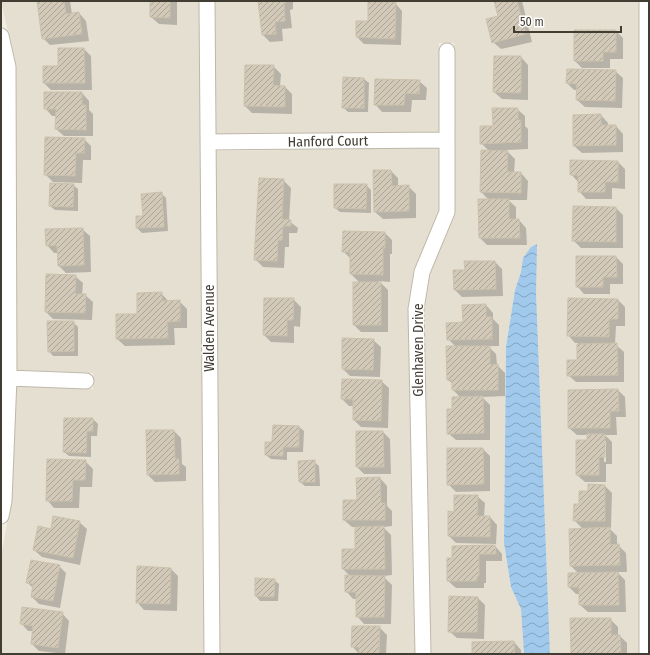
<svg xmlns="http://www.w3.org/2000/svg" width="650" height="655" font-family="'Fira Sans Condensed',sans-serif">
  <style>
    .residential { fill: #e4dfd1 }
    .water { fill: url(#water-waves) }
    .shadow { fill: #0003; fill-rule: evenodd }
    .building { fill: url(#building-hatch); stroke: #ccc1ac }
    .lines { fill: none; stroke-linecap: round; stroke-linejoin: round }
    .minor-casing { stroke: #beb8a9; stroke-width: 17 }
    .minor { stroke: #fff; stroke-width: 15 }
    .labels { text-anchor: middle; stroke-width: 3; stroke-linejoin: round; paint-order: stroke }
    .street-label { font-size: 14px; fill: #423d33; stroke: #fff }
  </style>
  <defs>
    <pattern id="water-waves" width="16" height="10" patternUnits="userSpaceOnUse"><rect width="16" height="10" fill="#a0c9ec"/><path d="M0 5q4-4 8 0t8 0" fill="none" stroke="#84a4c0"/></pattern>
    <pattern id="building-hatch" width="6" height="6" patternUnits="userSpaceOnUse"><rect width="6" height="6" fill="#d2c9b9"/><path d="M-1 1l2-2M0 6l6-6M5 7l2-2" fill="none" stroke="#aca497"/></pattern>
  </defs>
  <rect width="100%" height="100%" fill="#f1ede3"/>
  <path class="residential" d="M1 1H200L204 654H1V557L11 502 16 386 93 389V373L17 370 16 67Z
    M215 1H639L640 654H550L536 292V245L523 258 521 272 515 290 506 347 504 543 511 587 521 609 524 654H430L423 309 429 274 454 212V43H439L440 132 215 134Z
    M440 148V210L416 268 408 309 416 654H219L215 151Z"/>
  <path class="water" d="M537 244 536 292 550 654H524L521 609 511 587 504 543 506 347 515 290 521 272 523 258 531 247Z"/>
  <path class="shadow" d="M38 1H70L72 14 79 13 86 21 89 41 50 45 43 38Z
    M151 1H177V25L159 24 151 17Z
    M259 1H293V9L290 10 292 28 282 29 283 41 270 42 263 35Z
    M495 1H522L532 42 501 49 493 42 499 16Z
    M395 3 402 11 401 45 364 44 357 37 369 22Z
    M616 31 623 38V59H610V68H582L575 61Z
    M84 49 91 56 92 90H51L44 83 59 67Z
    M521 57 528 65V100L502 99 494 92Z
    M273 66 281 74 280 87H285L292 94V114L252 113 245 106Z
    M615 71 623 78 622 108 585 107 577 100V90H574L567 83Z
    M364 79 369 83 368 112H348L343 107Z
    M419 81 427 88 426 100H412L411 112H382L375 104Z
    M45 93H82L89 101V110L93 114V136H64L56 129 57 116H52L45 108Z
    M517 109 525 116V126L528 129V149L506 150 515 159 514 173H521L528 181 527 200H508L516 207V220H519L526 228 527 245H487L480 238 489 200 481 192 489 151 481 143 494 127Z
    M601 115 608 123V126H616L623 134V152L582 153 574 146Z
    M84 139 91 146V160H83L82 183 53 182 45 174Z
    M571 161 618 162 625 169V189L612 188V199H586L579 191 578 182 571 174Z
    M391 171 398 178V186H408L416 194V218L383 219 375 212Z
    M283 180 291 188 289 221 298 228 297 233H289V247H285L284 268 263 267 255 259Z
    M73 185 78 189V211L55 210 50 206Z
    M366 185 371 190V213L340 212 335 208Z
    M161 193 166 198 168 231 142 233 137 228 144 217Z
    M616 208 623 215V248H581L573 240Z
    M82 229 90 236 91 272 66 273 59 266V253H54L47 245Z
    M344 232 385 233 392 240V254H390V282L379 281 388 290V332H361L354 325 360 283 351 274V259L343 251Z
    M616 257 623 264V284H610V294H584L577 286Z
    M495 262 502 269 503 296 462 297 455 290 466 271Z
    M75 276 83 283 82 295H85L93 302 92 320 53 319 46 312Z
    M161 293 169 302 179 301 187 309V328H174L175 345 125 346 117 339 138 315Z
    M293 299 301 307 300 327 294 326V343L271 342 264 335Z
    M618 300 625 307V326H616L615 344 624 352V382H576L568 375 578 361V343H575L568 335Z
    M486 305 493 313V319L499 325V346H488L496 354 497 365 505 373V396L482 397 490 405V440H456L448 433 453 410 461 398 453 390V384L448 380 456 347 448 339 464 323Z
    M73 322 78 327V356H53L49 351Z
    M373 340 381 347 380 377 350 376 343 369Z
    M381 381 389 388 388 428 361 427 354 420V406H349L342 399Z
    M618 390 625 397 626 417H616L617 435H605L612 442V464H606V482H585L577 475 588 441V435H577L569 428ZM604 441H606V462H604Z
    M93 419 98 424 97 436H91V457L69 456 64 452Z
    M299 427 304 431 303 452H287V460L271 459 266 455 273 443Z
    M174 431 181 438 182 464 186 467V481L155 482 148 475Z
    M383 432 390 439 391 474H364L357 467Z
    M483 449 490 456V491L456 492 448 484Z
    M85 461 93 469 92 487H80L79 508H54L47 500Z
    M314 462 319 466 320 486H305L300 482Z
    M380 478 387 486V506L392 511V526L383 527 391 535 392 575 383 576 392 585 391 624H364L357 616V599H353L346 591 351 577 343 569 356 550V527H352L344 520V501H358Z
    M605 486 612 493 611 528H609L617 536V546H619L626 553 627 572H617L625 580 626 612H588L580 605V594H576L569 587 578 573 571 566 583 529 574 520 580 505 589 492Z
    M477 496 485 503 484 517H490L497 525 496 544 456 543 449 536 455 513Z
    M79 522 87 529 80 565 42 557 34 550 51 530Z
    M495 546 502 554V561H486V583H484V588H456L448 581 453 559Z
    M59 566 66 573 60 608 39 604 32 597 33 588 27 582Z
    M171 569 178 576 177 611 144 610 137 602Z
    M274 580 279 584 278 601H260L256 596Z
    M478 598 485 605 484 639 457 638 449 631Z
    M62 613 69 621 65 654 39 651 32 644 33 631H28L21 623Z
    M610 619 618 627V636H620L627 643V654H572Z
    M379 627 387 635 386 654H359L352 646Z
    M514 642 521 650V654H473Z"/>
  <path class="building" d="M37 1H64L66 14 79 12 82 34 42 39Z
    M150 1H170V18L150 17Z
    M258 1H286L287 2 284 3 285 21 275 22 276 34 262 35Z
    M368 1 396 2 395 39 356 37V21H368Z
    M494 1H517L526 34 492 43 486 19 498 16Z
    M574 30H616V52H603V61H574Z
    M58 48H84L85 83H43V66H58Z
    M494 56H521V93L493 92Z
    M245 65H274L273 85 285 86V107L244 106Z
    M567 69 616 70 615 101 576 100 577 84 566 83Z
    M343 77 364 78V108H342Z
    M375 79 420 80 419 94 405 93 404 105H374Z
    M44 92H82V105H86V130L55 129 56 109H44Z
    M492 108H518V120H521V142L480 144V126H493Z
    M601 114V125H616V145L573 146V115Z
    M45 137 85 138 84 153H76L75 176 44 175Z
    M481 150 508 151 507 172H521V193L480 192Z
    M570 160 618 161V182H605V192H578V175H570Z
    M373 170H391L392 186 409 185V211L374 212Z
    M259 178 284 179 282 219 291 220V226H283L282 240H278L277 261 254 260Z
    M50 183 74 184 73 207 49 206Z
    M334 184H367L366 209 334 208Z
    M162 192 164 227 136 228V216H143L141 194Z
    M478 199H509V219H519L520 238H479Z
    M573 206 616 207V242L572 241Z
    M83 228 84 265 58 266 57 245 46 246 45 229Z
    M343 231 385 232V248H383V275L350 274V252H342Z
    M576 256H616L617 277H603V287H576Z
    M464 261H495L496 289 454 290 453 270H465Z
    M46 274 76 275 75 294H86L85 313 45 312Z
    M353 282H381V325H353Z
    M162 292V301L180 300V321L167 322 168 338 116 339V314H137V293Z
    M264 298H294L293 320H287V336L263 335Z
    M568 298 618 299V319H609V337L567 336Z
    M486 304V317H492V339L447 340 446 323 463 322 462 305Z
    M47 321H74V351L48 352Z
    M342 338 374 339 373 370 342 369Z
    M617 343 618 375 567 376V360H577V344Z
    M446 346H490V365L498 364V390H452V380H447Z
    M342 379 382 380 381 421 353 420V399H341Z
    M618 389 619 411H610V428H568V390Z
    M483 396 484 433 447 434V409H452V397Z
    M64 418H93V431H87L86 453 63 452Z
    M273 425 299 426V447H283V456L265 455V442H272Z
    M146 430H174L175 459H179V474L147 475Z
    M356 431H383L384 467H356Z
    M587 434H605V457H599V475H576V440H587Z
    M447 448H483L484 484 447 485Z
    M47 459 86 460 85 480H73L72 501H46Z
    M315 460V482H299L298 461Z
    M380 477 381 503H385V520H343V500H357L356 478Z
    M588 484 605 485V521H573L574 504H579V491H588Z
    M454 495H478L477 516H490V537L448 536V511L454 512Z
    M53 516 80 521 73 558 33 550 38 526 51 529Z
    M384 526 385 569H342V549H355V527Z
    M610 527V545L619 544 620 565 570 566 569 529Z
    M495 545 496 554H479V576H477V581H447V558H452V546Z
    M31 560 60 565 53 601 31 597 33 584 26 583Z
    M137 566 171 568 170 604 136 603Z
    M618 572 619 605H579V587H568V573Z
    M345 575 385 576 384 617H356V592H345Z
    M255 578 275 579 274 597 255 596Z
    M449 596 478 597 477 632H448Z
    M22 607 63 612 58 648 31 644 33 626 20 624Z
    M570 618H611V635H620L621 654H571Z
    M352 626H380L379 654H359V647H351Z
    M514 641 515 654H472V642Z"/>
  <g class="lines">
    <defs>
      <path id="minor" d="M207 1 212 654
        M647 1V654
        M1 36 8 67 9 378 4 501 1 516
        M208 142 447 140
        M9 378 86 381
        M423 654 416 309 422 272 447 212V51"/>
    </defs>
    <use href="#minor" class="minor-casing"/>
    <use href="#minor" class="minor"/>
  </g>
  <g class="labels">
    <g class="street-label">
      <text transform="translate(328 141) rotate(-1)" y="5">Hanford Court</text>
      <text transform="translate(209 328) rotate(-90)" y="5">Walden Avenue</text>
      <text transform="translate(418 350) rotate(-90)" y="5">Glenhaven Drive</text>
    </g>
  </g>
  <rect width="650" height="655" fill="none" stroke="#423d33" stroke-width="4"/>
  <path d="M514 26v6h107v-6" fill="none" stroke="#423d33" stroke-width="2"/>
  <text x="520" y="26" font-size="12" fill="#423d33" stroke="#ffffff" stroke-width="3" paint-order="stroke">50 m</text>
</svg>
